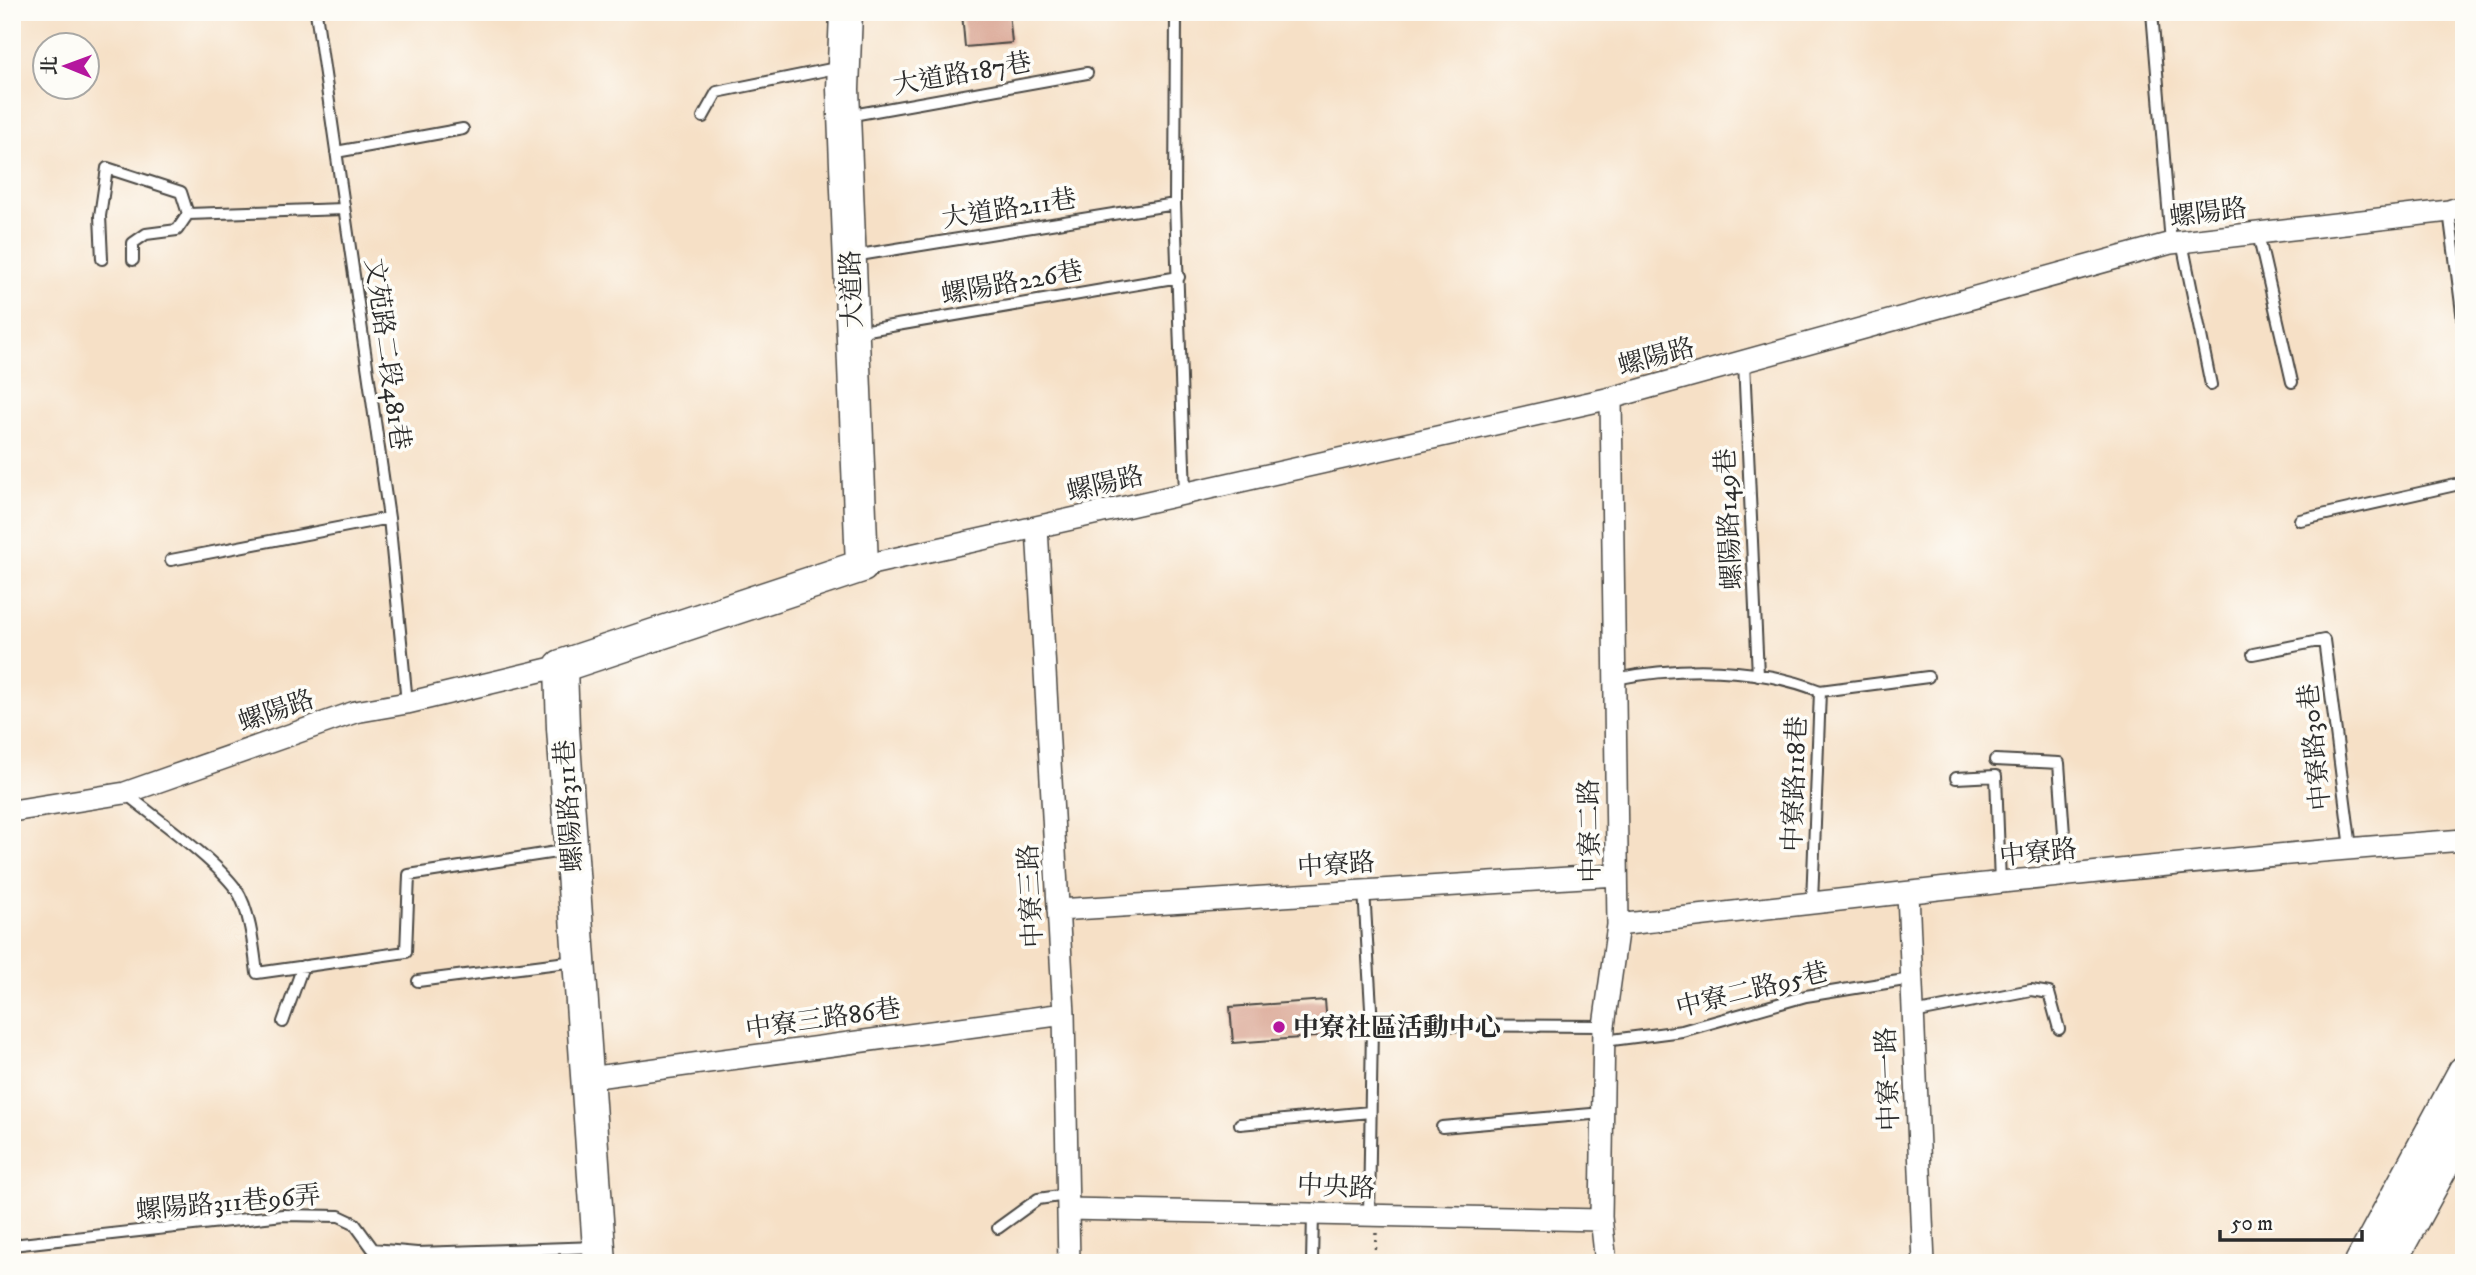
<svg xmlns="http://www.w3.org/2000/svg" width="2476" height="1275" font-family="'IM FELL DW Pica','Noto Serif TC',serif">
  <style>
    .building { fill: #d9a492 }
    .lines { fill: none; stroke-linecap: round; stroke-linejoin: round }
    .lane-casing { stroke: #494642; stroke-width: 14 }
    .street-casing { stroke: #494642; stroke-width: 24 }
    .secondary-casing { stroke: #494642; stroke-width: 35 }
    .path { stroke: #494642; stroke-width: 3.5; stroke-dasharray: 2 5; stroke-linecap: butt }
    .lane { stroke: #fff; stroke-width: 10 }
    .street { stroke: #fff; stroke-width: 21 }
    .secondary { stroke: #fff; stroke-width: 32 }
    .poi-dot { fill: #b5179e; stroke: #fdfcf7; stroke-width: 2.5 }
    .labels { text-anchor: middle; stroke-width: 7; stroke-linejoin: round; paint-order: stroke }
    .street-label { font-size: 26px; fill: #2b2b2b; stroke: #fdfcf7 }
    .poi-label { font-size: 26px; font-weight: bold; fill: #2b2b2b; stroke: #fdfcf7; text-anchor: start }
  </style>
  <rect width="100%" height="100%" fill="#fdfcf7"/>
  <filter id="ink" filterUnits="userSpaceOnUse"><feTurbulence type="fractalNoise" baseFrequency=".0143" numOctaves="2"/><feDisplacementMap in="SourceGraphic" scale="14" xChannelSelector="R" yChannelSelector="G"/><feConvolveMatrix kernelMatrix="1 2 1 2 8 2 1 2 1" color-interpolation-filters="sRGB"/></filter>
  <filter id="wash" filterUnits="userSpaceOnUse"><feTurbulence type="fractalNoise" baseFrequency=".00686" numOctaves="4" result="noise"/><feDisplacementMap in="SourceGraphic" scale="28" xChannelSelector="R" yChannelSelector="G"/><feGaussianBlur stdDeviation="1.57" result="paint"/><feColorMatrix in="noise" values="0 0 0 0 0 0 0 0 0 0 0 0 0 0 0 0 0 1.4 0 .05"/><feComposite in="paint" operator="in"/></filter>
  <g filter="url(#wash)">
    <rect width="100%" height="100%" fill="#f6e0c6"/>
    <g id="blocks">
      <path class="building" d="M1009 12 1012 43 965 47 962 13Z
        M1325 1000 1328 1036 1233 1043 1230 1007Z"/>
    </g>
  </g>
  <g filter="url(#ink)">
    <use href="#blocks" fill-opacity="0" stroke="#494642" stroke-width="2"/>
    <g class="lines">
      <defs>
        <path id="lane" d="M316 12 389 518 407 703
          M1176 12 1175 204 1185 494
          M2152 12 2171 243
          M847 116 1087 73
          M703 117 717 92 841 67
          M336 152 463 129
          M2449 211 2464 328
          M2258 234 2292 382
          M2182 242 2211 385
          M853 256 1175 204
          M102 259 100 216 107 168 181 192 188 214 344 209
          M133 260V243L146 234 177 230 188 214
          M856 332 1179 277
          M1744 362 1758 675
          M2300 520 2464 483
          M171 560 389 518
          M2253 654 2324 640 2351 848
          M1615 679C1680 666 1758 666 1820 691
          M1995 760 2059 763 2067 877
          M1956 778 1996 776 2000 883
          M125 793C157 819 213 858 236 889 250 909 254 949 257 973L406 952 409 875 569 850
          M1364 890 1372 1025 1369 1216
          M1812 903 1820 691 1928 677
          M418 981 575 961
          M1913 1013 2031 990 2049 993 2059 1029
          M283 1022 303 966
          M1372 1025 1604 1026
          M1604 1041 1682 1031 1806 996 1911 979
          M1240 1124 1370 1112
          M1442 1127 1603 1113
          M998 1228 1038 1199 1067 1195
          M12 1245 283 1215 339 1216 354 1223 373 1249 417 1253 598 1247
          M1312 1263 1313 1213"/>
        <path id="street" d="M1037 527 1064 1014 1069 1263
          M862 566 1611 398 2171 243 2449 211 2464 206
          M12 811 125 793 355 712 407 703 561 666
          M1908 893 1924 1263
          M1058 910 1617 875
          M1618 925C1900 893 2181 860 2464 840
          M589 1078 1064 1014
          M1068 1209C1246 1211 1423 1218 1601 1220
          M1606 1263 1601 1217 1604 1026 1618 925 1611 398"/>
        <path id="secondary" d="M600 1263 563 728 561 666 862 566 843 89 846 12
          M2361 1263 2464 1072
          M2389 1263 2464 1126"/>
      </defs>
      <use href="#lane" class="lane-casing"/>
      <use href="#street" class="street-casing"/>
      <use href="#secondary" class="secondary-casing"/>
      <path class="path" d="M1375 1263 1376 1233"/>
      <use href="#lane" class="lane"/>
      <use href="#street" class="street"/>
      <use href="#secondary" class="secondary"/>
    </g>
  </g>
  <circle class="poi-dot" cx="1279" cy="1027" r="7"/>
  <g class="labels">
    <g class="street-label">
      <text transform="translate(962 73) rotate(-10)" y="9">大道路187巷</text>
      <text transform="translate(1009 208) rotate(-9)" y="9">大道路211巷</text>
      <text transform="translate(2208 212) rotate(-7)" y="9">螺陽路</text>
      <text transform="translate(1012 282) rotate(-10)" y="9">螺陽路226巷</text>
      <text transform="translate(851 289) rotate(-92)" y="9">大道路</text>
      <text transform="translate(388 354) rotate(82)" y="9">文苑路二段481巷</text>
      <text transform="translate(1656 356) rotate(-15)" y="9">螺陽路</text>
      <text transform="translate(1105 483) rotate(-13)" y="9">螺陽路</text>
      <text transform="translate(1728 519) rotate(-93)" y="9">螺陽路149巷</text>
      <text transform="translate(276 710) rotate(-19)" y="9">螺陽路</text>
      <text transform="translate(2314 747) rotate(-96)" y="9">中寮路30巷</text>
      <text transform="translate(1794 784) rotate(-88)" y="9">中寮路118巷</text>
      <text transform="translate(568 806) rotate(-94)" y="9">螺陽路311巷</text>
      <text transform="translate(1589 831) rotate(-91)" y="9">中寮二路</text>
      <text transform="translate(2038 852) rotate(-6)" y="9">中寮路</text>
      <text transform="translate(1336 864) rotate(-4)" y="9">中寮路</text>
      <text transform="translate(1030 896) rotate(-93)" y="9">中寮三路</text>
      <text transform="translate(1752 989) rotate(-14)" y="9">中寮二路95巷</text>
      <text transform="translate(823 1018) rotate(-8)" y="9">中寮三路86巷</text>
      <text transform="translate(1887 1079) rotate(-92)" y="9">中寮一路</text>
      <text transform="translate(1336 1186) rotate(3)" y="9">中央路</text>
      <text transform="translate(228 1202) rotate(-5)" y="9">螺陽路311巷96弄</text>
    </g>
    <g class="poi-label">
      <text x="1293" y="1036">中寮社區活動中心</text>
    </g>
  </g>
  <rect width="2476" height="1275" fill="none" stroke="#fdfcf7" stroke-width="42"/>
  <g transform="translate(66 66) rotate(271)"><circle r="33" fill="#fdfcf7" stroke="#a9a8a5" stroke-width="2"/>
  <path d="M0-5L12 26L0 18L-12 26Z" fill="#b5179e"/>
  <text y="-10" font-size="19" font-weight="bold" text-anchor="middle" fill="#2b2b2b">北</text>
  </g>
  <path d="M2220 1230v10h142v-10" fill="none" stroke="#2b2b2b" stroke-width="3.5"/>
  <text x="2231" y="1230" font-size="21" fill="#2b2b2b" stroke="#fdfcf7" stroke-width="5" paint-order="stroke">50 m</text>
</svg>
